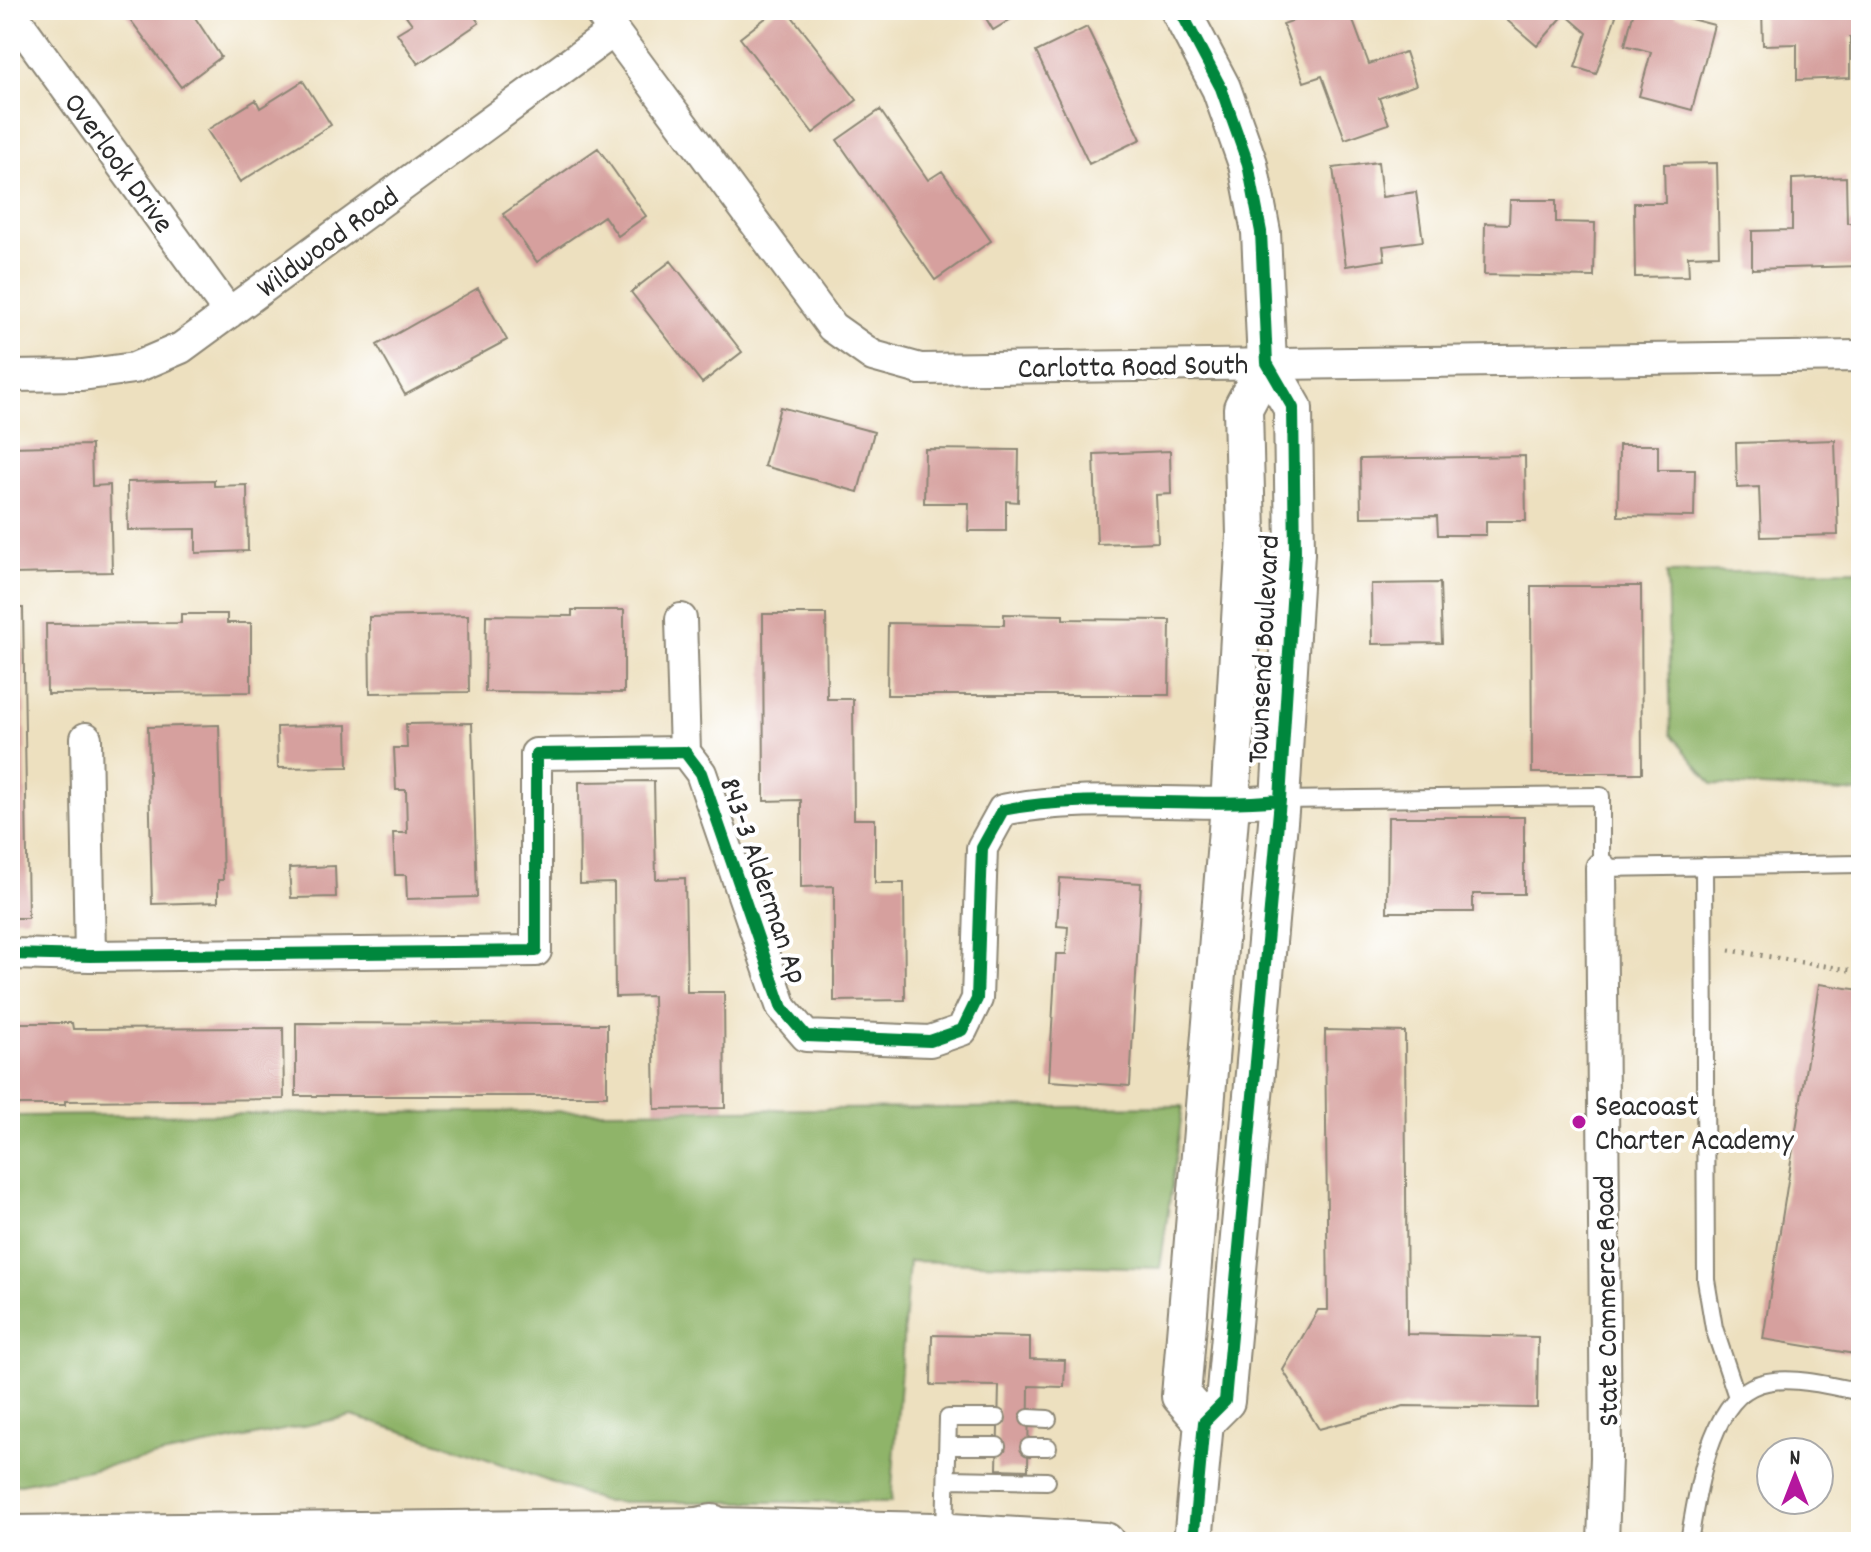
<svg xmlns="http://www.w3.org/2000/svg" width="1871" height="1552" font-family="Dekko,sans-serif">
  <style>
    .forest { fill: #8fb469; stroke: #5d704a; stroke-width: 2 }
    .building { fill: #d6a09e }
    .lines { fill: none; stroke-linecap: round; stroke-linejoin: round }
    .service-casing { stroke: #8c8675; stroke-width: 20 }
    .minor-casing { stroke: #8c8675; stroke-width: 34 }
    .tertiary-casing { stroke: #8c8675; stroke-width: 42 }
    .motorway-casing { stroke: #8c8675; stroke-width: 48 }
    .path { stroke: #8c8675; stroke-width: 5; stroke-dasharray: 2 6; stroke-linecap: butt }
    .service { stroke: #fff; stroke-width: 16 }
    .minor { stroke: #fff; stroke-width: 30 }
    .tertiary { stroke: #fff; stroke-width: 38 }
    .motorway { stroke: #fff; stroke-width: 44 }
    .cycleway-casing { stroke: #fff; stroke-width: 17 }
    .cycleway { stroke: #00873e; stroke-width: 12 }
    .poi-dot { fill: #b5179e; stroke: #fff; stroke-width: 3 }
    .labels { text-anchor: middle; stroke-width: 8; stroke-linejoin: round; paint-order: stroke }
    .street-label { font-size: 30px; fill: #2b2b2b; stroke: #fff }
    .poi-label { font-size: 30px; fill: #2b2b2b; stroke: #fff; text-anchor: start }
  </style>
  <rect width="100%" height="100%" fill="#fff"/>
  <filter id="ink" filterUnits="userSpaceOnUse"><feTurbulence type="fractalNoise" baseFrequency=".0125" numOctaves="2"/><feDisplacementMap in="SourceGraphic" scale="16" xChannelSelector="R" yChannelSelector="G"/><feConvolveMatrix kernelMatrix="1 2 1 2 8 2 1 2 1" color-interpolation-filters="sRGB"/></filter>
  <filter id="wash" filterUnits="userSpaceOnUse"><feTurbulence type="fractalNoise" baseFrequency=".006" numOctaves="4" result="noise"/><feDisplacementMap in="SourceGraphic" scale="32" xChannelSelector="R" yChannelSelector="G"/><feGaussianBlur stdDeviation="1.8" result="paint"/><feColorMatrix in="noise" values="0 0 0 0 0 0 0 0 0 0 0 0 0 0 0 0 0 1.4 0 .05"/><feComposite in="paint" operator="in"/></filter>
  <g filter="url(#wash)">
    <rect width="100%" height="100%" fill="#ede0bf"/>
    <path class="forest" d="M1861 570V793L1712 784 1671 734 1667 573Z
      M1183 1106 1160 1268 909 1261 891 1502H605L454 1447 352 1416 10 1486V1116Z"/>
    <g id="blocks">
      <path class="building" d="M123 10H190L221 57 181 87Z
        M402 10H470L479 23 418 64 397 33 412 24Z
        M776 10H787L857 100 813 133 740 38Z
        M981 10H1026L993 30Z
        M1323 10H1349L1369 64 1405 52 1416 85 1379 98 1389 124 1345 139 1322 76 1304 82 1283 24Z
        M1495 10H1618L1596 74 1575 67 1587 33 1565 14 1537 46Z
        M1634 10H1676L1675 15 1714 25 1692 110 1639 96 1651 52 1625 45Z
        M1762 10H1861V38H1850V78L1797 80V44L1763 45Z
        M1087 27 1141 139 1089 164 1036 52Z
        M303 81 331 125 240 182 207 130 256 100 260 108Z
        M880 110 928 180 942 171 991 241 935 280 837 140Z
        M598 148 646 216 618 236 604 216 537 262 503 214Z
        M1378 162 1382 197 1416 192 1423 241 1383 246 1385 260 1346 266 1333 168Z
        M1717 163 1719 255 1688 256 1689 276 1635 277 1634 203H1665L1664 164Z
        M1846 177 1847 223H1861V266L1752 269V231L1792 230V179Z
        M1510 200H1556V222L1595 223 1594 277 1484 275 1485 223 1509 224Z
        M671 261 742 352 702 383 631 292Z
        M478 288 507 340 405 395 377 345Z
        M780 407 874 432 858 492 764 466Z
        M1835 440 1838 535 1761 537 1759 487 1737 488 1736 443Z
        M91 445 92 486 110 485 112 572 10 574V447Z
        M1619 445H1658V470H1695L1694 517 1618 516Z
        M925 449 1019 450 1018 502 1006 501V531H968L969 503H924Z
        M1170 451 1171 494 1156 495 1158 542 1097 544 1094 454Z
        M1525 456 1526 521H1486V535H1438L1437 516 1361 517 1360 459Z
        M214 480V486L247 485 248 551 196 553V529L128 530 127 482Z
        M1440 583 1442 643 1372 644 1371 584Z
        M1531 586H1641L1642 773H1532Z
        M10 608H23L28 918H10Z
        M572 610H624V693L485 692 486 615 572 616Z
        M181 614H227V623H251V692L47 694 46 624 181 623Z
        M763 614H826L827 699H853L854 819H875V883H904L905 1000 834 1001V886L801 887V800L764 801Z
        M1004 614 1063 615V619L1170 620 1169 695H887L888 623 1004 625Z
        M468 615 469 692 370 693 369 617Z
        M472 723 477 897 407 899 406 875H395L393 833H407L406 790H396L394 748H407L406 724Z
        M219 725 223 880H218V902L152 904 148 727Z
        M347 725 348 767 278 768 277 727Z
        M654 781 656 879 685 878 687 992H724L725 1108 655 1109 653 996 615 997 614 883 580 884 579 782Z
        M1388 817H1524V894H1473V912H1387Z
        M335 866 336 897 291 898 289 868Z
        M1060 878 1141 883 1130 1086 1049 1081 1056 954H1066L1068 927 1057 926Z
        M1819 984 1861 990V1250L1856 1283 1861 1284V1355L1763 1339Z
        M10 1023H72L73 1029 283 1028 284 1099 65 1101V1105H18V1092H10Z
        M296 1023 607 1024V1096H296Z
        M1325 1030 1405 1032 1407 1334 1538 1337 1537 1408 1404 1406 1319 1429 1283 1370 1318 1310H1328Z
        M932 1335 1030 1337V1359L1065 1360 1064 1387 1029 1386 1028 1470 997 1469 999 1386 931 1385Z"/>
    </g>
  </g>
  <g filter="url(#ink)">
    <use href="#blocks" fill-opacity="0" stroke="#8c8675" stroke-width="2"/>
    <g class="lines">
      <defs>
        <path id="service" d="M1280 800 1601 796V868L1861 864
          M1704 866 1706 1280 1714 1328 1737 1397
          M1029 1418 1048 1419
          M948 1446H997
          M1029 1447H1048
          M947 1479 1047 1481
          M945 1533 948 1418H997
          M1689 1542C1696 1499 1708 1408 1752 1387 1782 1372 1830 1386 1861 1392"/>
        <path id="minor" d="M598 10 832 327 873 356 920 369 1861 356
          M10 11 229 313
          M10 376 82 375 134 368 181 348 614 31
          M681 619 685 752
          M86 738 90 956
          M1601 868 1606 1457 1603 1542
          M10 954 90 956 536 951V754L685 752 701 773 782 1008 806 1036 930 1041 962 1030 977 999 982 848 1003 810C1089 792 1189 809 1280 800"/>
        <path id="tertiary" d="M1180 10 1221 88 1248 164 1261 232 1267 363 1293 408 1295 553 1280 800 1225 1401 1204 1422 1193 1542
          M1204 1422 1181 1396 1230 805 1246 536 1243 408 1267 363
          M10 1535 712 1527 934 1532 1105 1542"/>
        <path id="motorway" d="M638 1542 712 1527"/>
      </defs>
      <use href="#service" class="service-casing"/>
      <use href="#minor" class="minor-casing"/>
      <use href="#tertiary" class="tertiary-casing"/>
      <use href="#motorway" class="motorway-casing"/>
      <path class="path" d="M1729 950 1861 972"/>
      <use href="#service" class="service"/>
      <use href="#minor" class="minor"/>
      <use href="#tertiary" class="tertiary"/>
      <use href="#motorway" class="motorway"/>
      <defs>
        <path id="cycleway" d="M1180 10 1221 88 1248 164 1261 232 1267 363 1293 408 1295 553 1280 800 1225 1401 1204 1422 1193 1542
          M10 954 90 956 536 951V754L685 752 701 773 782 1008 806 1036 930 1041 962 1030 977 999 982 848 1003 810C1089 792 1189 809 1280 800"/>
      </defs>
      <use href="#cycleway" class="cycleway-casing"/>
      <use href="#cycleway" class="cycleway"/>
    </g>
  </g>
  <circle class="poi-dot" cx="1579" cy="1122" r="8"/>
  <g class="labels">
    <g class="street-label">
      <text transform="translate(120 162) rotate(54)" y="10">Overlook Drive</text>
      <text transform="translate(327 241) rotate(-36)" y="10">Wildwood Road</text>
      <text transform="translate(1133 365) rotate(-1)" y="10">Carlotta Road South</text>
      <text transform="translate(1262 649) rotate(-87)" y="10">Townsend Boulevard</text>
      <text transform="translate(765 880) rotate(71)" y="10">843-3 Alderman Ap</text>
      <text transform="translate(1605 1301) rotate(-91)" y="10">State Commerce Road</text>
    </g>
    <g class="poi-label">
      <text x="1595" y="1115">Seacoast<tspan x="1595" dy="34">Charter Academy</tspan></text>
    </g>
  </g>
  <rect width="1871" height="1552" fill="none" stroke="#fff" stroke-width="40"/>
  <g transform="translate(1795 1476)"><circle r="38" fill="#ffffff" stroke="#aaaaaa" stroke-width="2"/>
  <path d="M0-6L14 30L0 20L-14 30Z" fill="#b5179e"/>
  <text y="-12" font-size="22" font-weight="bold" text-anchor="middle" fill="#2b2b2b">N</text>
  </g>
</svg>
